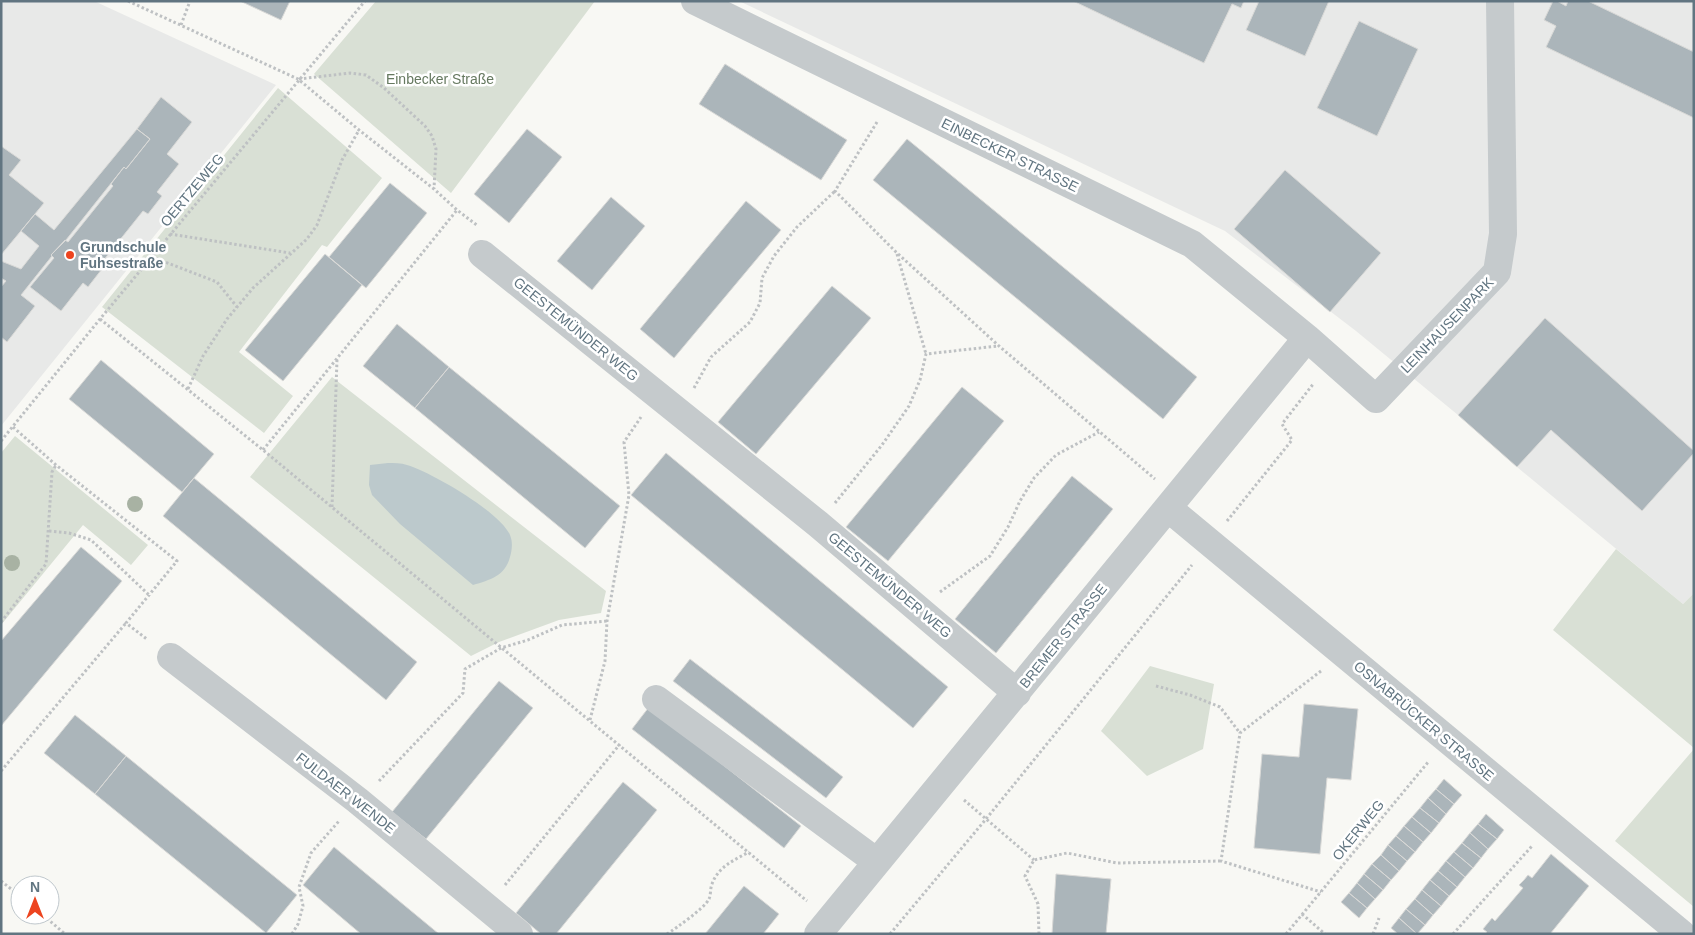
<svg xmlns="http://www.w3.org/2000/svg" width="1695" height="935" font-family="Helvetica,sans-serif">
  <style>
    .built { fill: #e8e9e8 }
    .green { fill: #d9e0d5 }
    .water { fill: #bcc9cc }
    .building { fill: #abb5ba; stroke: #d9d9d7 }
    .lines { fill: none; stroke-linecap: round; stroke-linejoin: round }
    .path { stroke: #bec1c3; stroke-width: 3; stroke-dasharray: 2.5 2.5; stroke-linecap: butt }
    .minor { stroke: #c5cacc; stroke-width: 28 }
    .tree { fill: #a8b2a3 }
    .poi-dot { fill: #ed441f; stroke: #fff; stroke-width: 2 }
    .labels { text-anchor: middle; stroke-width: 5; stroke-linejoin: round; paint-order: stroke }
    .park-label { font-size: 14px; fill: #667960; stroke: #fff }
    .street-label { font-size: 14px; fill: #617581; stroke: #fff }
    .poi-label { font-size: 14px; font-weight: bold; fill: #617581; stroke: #fff; text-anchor: start }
  </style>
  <rect width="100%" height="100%" fill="#f8f8f4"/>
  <path class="built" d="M1 1H94L276 85 1 426Z
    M739 1H1694V593L1683 604 1517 467 1458 415 1356 331 1225 231Z"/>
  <path class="green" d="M376 1H595L451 193 314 74Z
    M278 88 382 178 327 247 322 245 239 352 293 396 264 433 102 307Z
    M332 377 606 591 601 613 559 620 499 642 471 656 250 477Z
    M15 436 148 545 131 565 83 525 1 625V453Z
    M1616 549 1683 604 1694 593V748L1553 630Z
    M1150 666 1214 684 1203 749 1147 776 1101 731Z
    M1694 749V907L1615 841Z"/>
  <path class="water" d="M388 463C394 463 401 463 407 465 431 472 500 512 510 535 513 542 512 550 510 557 505 576 490 580 473 585L400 524 372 495 369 485 370 465Z"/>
  <path class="building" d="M240 1H290L281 20Z
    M1073 1H1244L1241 8 1232 4 1204 63Z
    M1259 1H1329L1305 56 1246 30Z
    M1553 1H1557L1566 6 1568 1H1588L1694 52V118L1546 47 1556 26 1544 20Z
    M1359 21 1418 49 1377 136 1317 108Z
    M725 64 847 140 821 180 699 104Z
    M161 97 192 122 167 154 179 164 157 192 162 196 148 214 143 211 99 266 102 269 88 287 83 283 61 311 30 287 54 258 51 255 65 240 68 242 113 186 111 184 124 167 126 169 150 139 137 129Z
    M137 129 150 139 126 169 124 167 66 240 51 255 52 256 21 295 35 306 7 342 1 337V287L6 281 1 278V261L21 269 39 246 21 231 35 214 54 230Z
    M527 129 562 157 509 223 474 194Z
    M907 139 1197 377 1163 419 873 180Z
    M1 146 21 160 9 175 44 203 1 255Z
    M1285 170 1381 253 1330 312 1234 229Z
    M390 183 427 213 366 288 329 257Z
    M611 197 645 226 592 290 557 261Z
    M746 201 781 230 674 358 640 329Z
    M325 254 362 285 283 381 245 350Z
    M832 286 871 318 756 454 718 422Z
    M1545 318 1694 451V453L1642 511 1551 430 1517 467 1458 415Z
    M397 324 449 367 415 408 363 366Z
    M101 360 214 454 182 492 69 399Z
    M449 367 620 506 585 548 415 408Z
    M962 387 1004 421 888 561 846 527Z
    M666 453 948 687 913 728 631 495Z
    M1072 476 1113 509 996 653 955 619Z
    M194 478 417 662 386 700 163 516Z
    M81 547 122 581 1 726V641Z
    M690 659 843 777 826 798 673 681Z
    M499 681 533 708 426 839 392 812Z
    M1304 704 1358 709 1351 780 1327 778 1320 854 1254 848 1262 754 1299 757Z
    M649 707 801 826 784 848 632 729Z
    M75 715 126 756 95 794 44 753Z
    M126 756 297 895 266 933 95 794Z
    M1444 779 1462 795 1454 804 1436 789Z
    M623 782 657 810 556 934H541L516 913Z
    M1436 789 1454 804 1446 814 1428 798Z
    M1428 798 1446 814 1439 823 1420 808Z
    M1420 808 1439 823 1431 833 1412 817Z
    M1486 814 1504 830 1497 839 1478 824Z
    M1412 817 1431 833 1423 842 1404 826Z
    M1478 824 1497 839 1488 849 1470 833Z
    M1404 826 1423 842 1415 852 1396 836Z
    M1470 833 1488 849 1481 858 1462 843Z
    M1396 836 1415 852 1407 861 1388 845Z
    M1462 843 1481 858 1473 868 1454 852Z
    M1388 845 1407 861 1399 871 1381 855Z
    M334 847 364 872 439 934H361L303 885Z
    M1454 852 1473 868 1465 877 1446 861Z
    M1551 854 1589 886 1550 934H1485L1487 932 1483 929 1492 918 1495 921 1523 888 1519 885 1524 880 1528 875 1532 878Z
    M1381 855 1399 871 1391 880 1372 864Z
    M1446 861 1465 877 1457 887 1438 871Z
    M1372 864 1391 880 1383 890 1364 874Z
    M1438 871 1457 887 1449 896 1430 880Z
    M1056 874 1111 879 1106 934H1052Z
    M1364 874 1383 890 1375 899 1357 883Z
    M1430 880 1449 896 1441 906 1422 890Z
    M1357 883 1375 899 1367 908 1349 893Z
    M744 886 779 914 763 934H705Z
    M1422 890 1441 906 1433 915 1415 899Z
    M1349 893 1367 908 1359 918 1341 902Z
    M1415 899 1433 915 1425 925 1406 909Z
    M1406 909 1425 925 1417 934 1399 918Z
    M1399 918 1417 934H1398L1391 928Z"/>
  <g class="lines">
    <path class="path" d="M128 1 298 79 359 130 434 189 457 210 478 226
      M181 25 190 1
      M299 79 350 73 366 75 384 88 425 126 432 136 436 149 434 189
      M877 122 835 191 896 252 999 346 1155 479
      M170 234 290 253
      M897 254 926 354
      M152 257 217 282 237 307
      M100 319 263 450 807 901
      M694 388 711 357 750 322 760 303 762 278 774 256 797 227 835 191
      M188 389 203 356 227 319 253 288 307 239 317 225 342 160 359 130
      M13 427 56 465 177 561 126 623 148 640
      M1 441 100 319 365 1
      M263 450 457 210
      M835 503 882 445 909 406 920 380 926 354 998 346
      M332 507 337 359
      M1227 521 1292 440 1282 424 1314 383
      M49 531 69 533 91 540 149 595
      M940 592 990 556 1008 527 1020 501 1034 478 1056 455 1099 432
      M1 622 46 564 52 472 56 465
      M1321 671 1240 733 1221 861 1321 892
      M1156 686 1190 695 1220 707 1240 733
      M590 720 605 661 607 621 629 495 624 442 641 417
      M1 771 126 623
      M379 781 463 693 465 669 501 648 528 640 562 625 607 621
      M964 800 1034 860
      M1 881 20 896
      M505 885 620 744
      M1302 914 1325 934
      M43 915 65 934
      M292 934 298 924 303 906 299 887 311 853 339 821
      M667 934C676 928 705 908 709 899 711 895 710 889 712 884 718 867 734 860 749 852
      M890 934 986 819 1192 565
      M1039 934 1038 904 1025 876 1034 860 1067 853 1117 863 1221 861
      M1286 934 1429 761
      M1373 934 1379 918
      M1453 934 1532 846"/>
    <path class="minor" d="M695 1 1192 244 1307 338 1376 399 1497 272 1503 234 1500 1
      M482 254 818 524 1017 693
      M1168 508 1682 934
      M171 657 357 800 519 934
      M656 699 877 862
      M818 934 1307 338"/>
  </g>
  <g class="tree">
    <circle cx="135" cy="504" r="8"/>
    <circle cx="12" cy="563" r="8"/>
  </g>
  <circle class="poi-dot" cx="70" cy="255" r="5"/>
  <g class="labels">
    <g class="park-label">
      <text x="440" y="84">Einbecker Straße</text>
    </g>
    <g class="street-label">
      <text transform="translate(1010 155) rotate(26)" y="5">EINBECKER STRASSE</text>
      <text transform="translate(192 190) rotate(-50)" y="5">OERTZEWEG</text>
      <text transform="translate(1447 325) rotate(-46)" y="5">LEINHAUSENPARK</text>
      <text transform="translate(576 329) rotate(39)" y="5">GEESTEMÜNDER WEG</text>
      <text transform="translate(890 585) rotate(40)" y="5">GEESTEMÜNDER WEG</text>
      <text transform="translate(1063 636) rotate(-51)" y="5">BREMER STRASSE</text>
      <text transform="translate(1424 721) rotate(40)" y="5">OSNABRÜCKER STRASSE</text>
      <text transform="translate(346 793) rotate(38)" y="5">FULDAER WENDE</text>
      <text transform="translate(1358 830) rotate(-51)" y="5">OKERWEG</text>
    </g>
    <g class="poi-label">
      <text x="80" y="252">Grundschule<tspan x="80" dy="16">Fuhsestraße</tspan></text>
    </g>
  </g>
  <rect width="1695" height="935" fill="none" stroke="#617581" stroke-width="5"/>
  <g transform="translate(35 900)"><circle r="24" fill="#ffffff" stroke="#c0c8cd"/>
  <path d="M0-4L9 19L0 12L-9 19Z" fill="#ed441f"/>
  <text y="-8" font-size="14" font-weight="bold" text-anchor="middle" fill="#617581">N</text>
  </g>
</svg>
